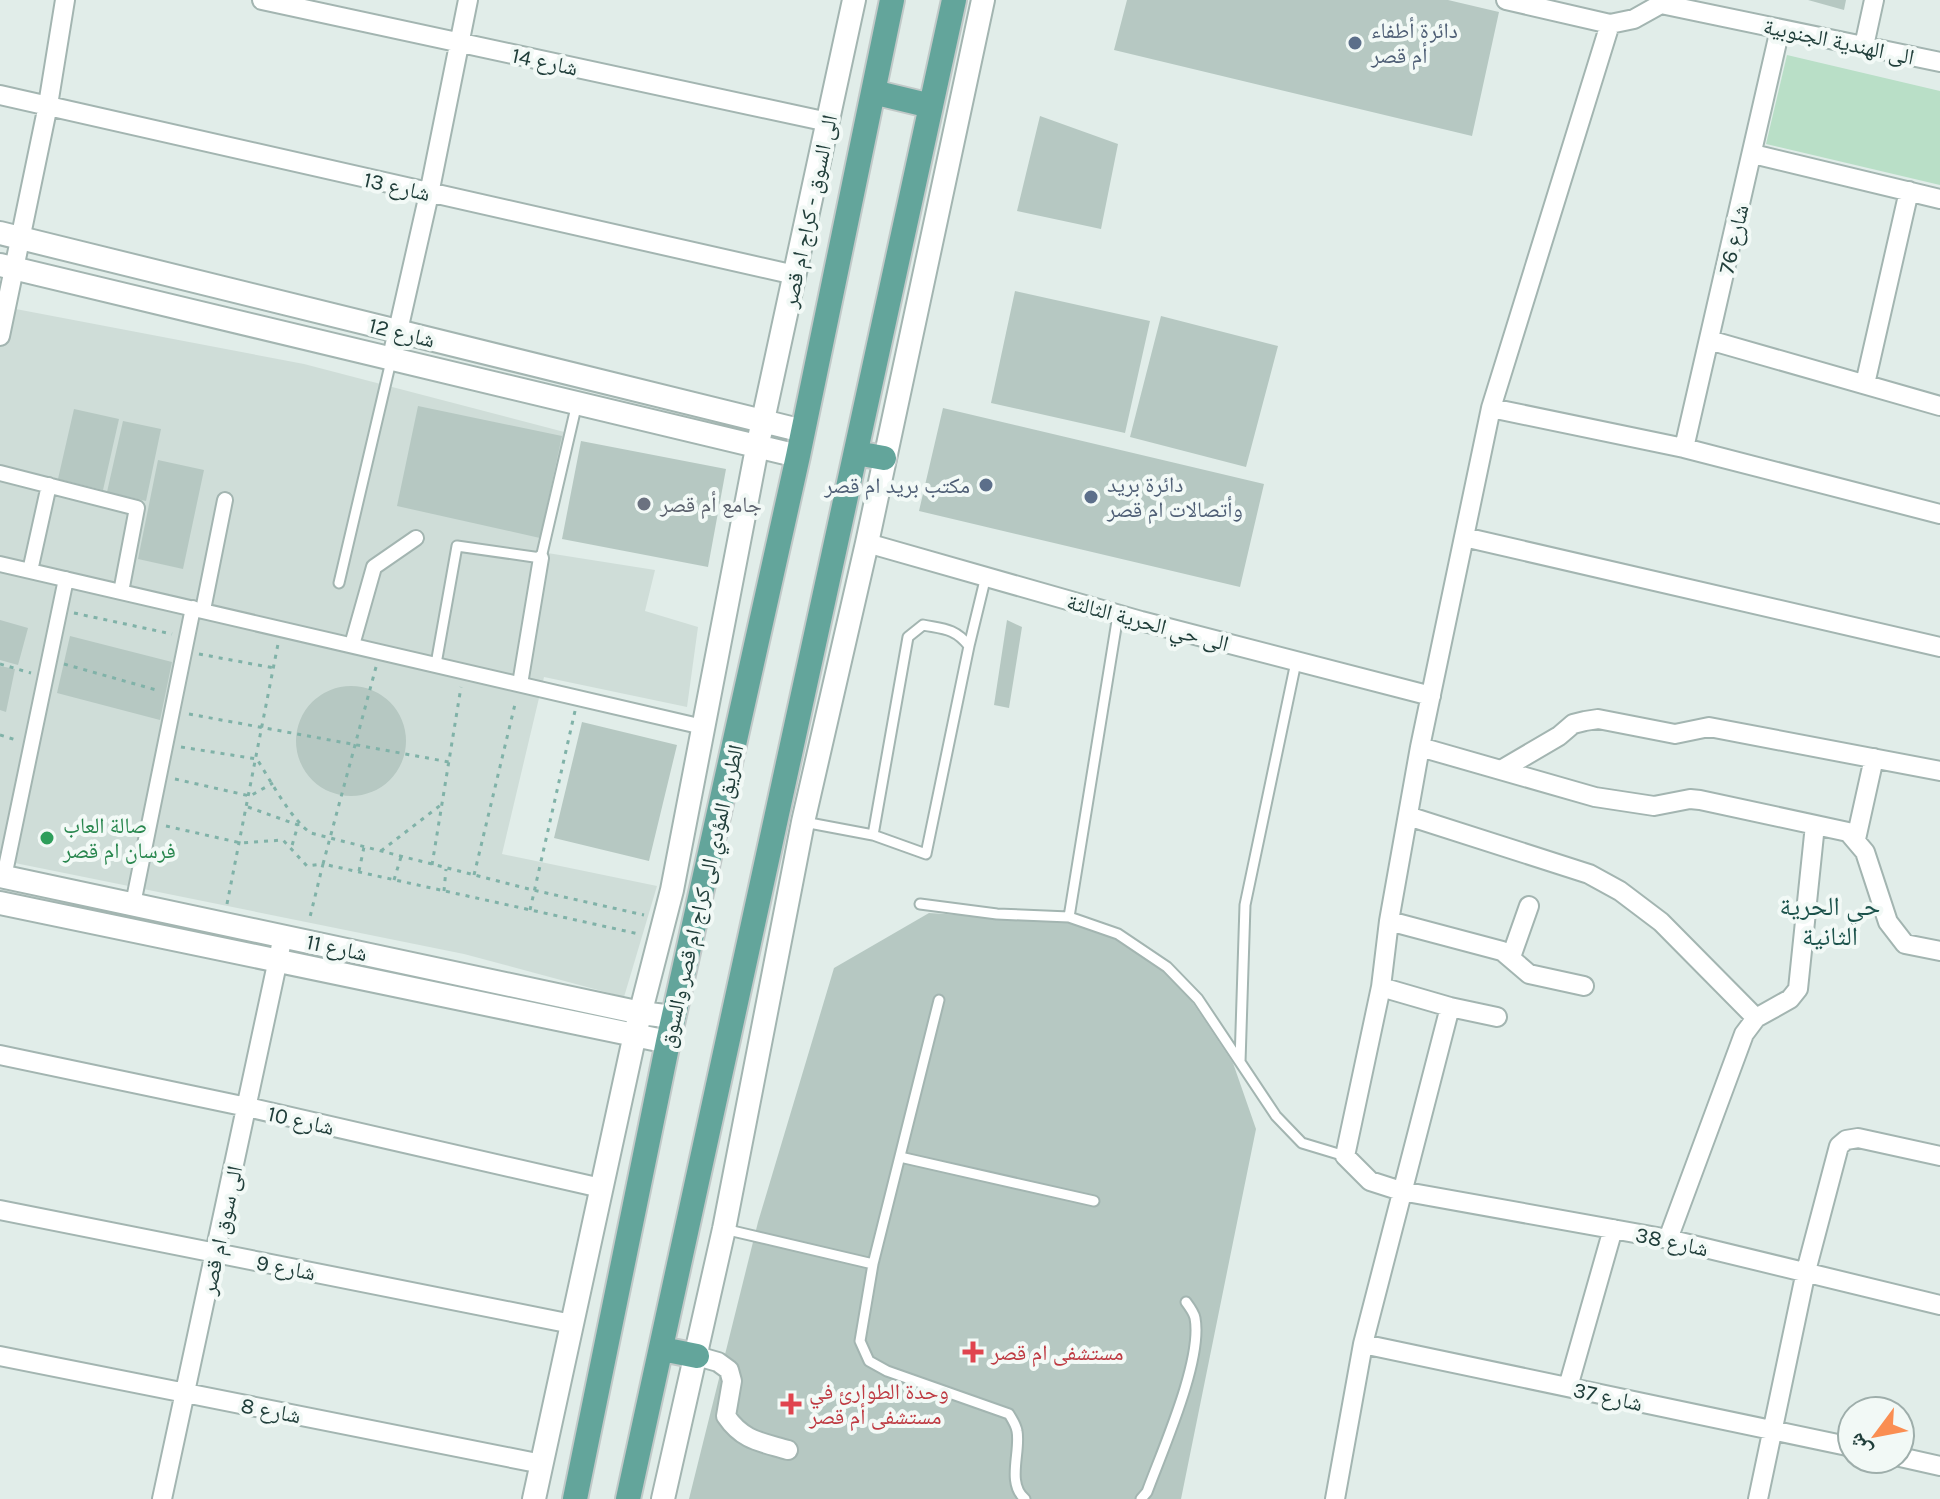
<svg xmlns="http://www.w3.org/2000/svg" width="1940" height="1499" font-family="Karla,'Noto Naskh Arabic',sans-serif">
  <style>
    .built { fill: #cfddd8 }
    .green { fill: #b9dfc7 }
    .building { fill: #b6c8c2 }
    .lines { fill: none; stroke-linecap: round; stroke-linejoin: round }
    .service-casing { stroke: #a3b5b1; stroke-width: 13 }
    .pedestrian-casing { stroke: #a3b5b1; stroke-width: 18 }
    .minor-casing { stroke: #a3b5b1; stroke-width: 22 }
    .tertiary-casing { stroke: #a3b5b1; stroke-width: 26 }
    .primary-casing { stroke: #c1c9c8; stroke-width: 28 }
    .path { stroke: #80b2a8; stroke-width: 3; stroke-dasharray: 4 6; stroke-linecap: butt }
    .service { stroke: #fff; stroke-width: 9 }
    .pedestrian { stroke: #fff; stroke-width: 14 }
    .minor { stroke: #fff; stroke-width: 18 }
    .tertiary { stroke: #fff; stroke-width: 22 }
    .primary { stroke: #63a59b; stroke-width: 24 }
    .service-dot { fill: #5c6f8a; stroke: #f2f9f6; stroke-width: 3 }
    .worship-dot { fill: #6b7280; stroke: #f2f9f6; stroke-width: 3 }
    .leisure-dot { fill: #2e9e5b; stroke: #f2f9f6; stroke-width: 3 }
    .health-dot { fill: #e0444e; stroke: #f2f9f6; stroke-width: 3 }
    .labels { text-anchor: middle; stroke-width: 8; stroke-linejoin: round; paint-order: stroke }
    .service-label { font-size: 22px; fill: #4e5e75; stroke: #f2f9f6; text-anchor: start }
    .street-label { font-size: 22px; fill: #203e3a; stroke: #f2f9f6 }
    .worship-label { font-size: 22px; fill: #5b616d; stroke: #f2f9f6; text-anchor: start }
    .leisure-label { font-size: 22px; fill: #27864d; stroke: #f2f9f6; text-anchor: start }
    .health-label { font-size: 22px; fill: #be3a42; stroke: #f2f9f6; text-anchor: start }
    .quarter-label { font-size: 26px; fill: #1b524b; stroke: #f2f9f6 }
  </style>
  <rect width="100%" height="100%" fill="#e1ede9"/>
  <path class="built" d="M0 306 304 364 572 434 541 552 655 570 645 611 698 627 687 707 544 677 502 854 657 886 624 997 464 954 0 860Z"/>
  <path class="green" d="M1787 55 1940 91V185L1766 144Z"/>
  <path class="building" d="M1127 0H1448L1499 12 1472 136 1114 50Z
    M1808 0H1846L1844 10Z
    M1040 116 1118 144 1101 229 1017 211Z
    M1015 291 1150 321 1125 433 991 403Z
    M1161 316 1278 346 1246 467 1130 437Z
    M418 406 562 436 540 538 397 506Z
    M943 408 1264 484 1240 587 919 511Z
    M74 409 119 419 103 490 58 479Z
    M123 421 161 429 146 501 107 492Z
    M581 441 726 469 708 567 562 539Z
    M158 460 204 470 183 569 138 559Z
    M0 620 28 628 18 665 0 660Z
    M1007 620 1022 627 1009 708 994 705Z
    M70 636 172 662 160 720 57 693Z
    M0 666 15 669 6 712 0 710Z
    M296 741a55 55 0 1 1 110 0a55 55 0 1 1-110 0Z
    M582 722 677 745 649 861 554 838Z
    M929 913 1072 922 1141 950 1189 997 1233 1063 1256 1129 1181 1499H689L758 1222 834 968Z"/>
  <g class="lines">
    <defs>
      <path id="service" d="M339 583 391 361
        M969 646 986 576
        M436 664 457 546 541 558 577 403
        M804 822 873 835 926 854 969 646C955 628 943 629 923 625L908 637 873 835
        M920 904 997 914 1069 917 1118 934 1167 967 1198 999 1276 1116 1302 1143 1345 1156
        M1069 917 1118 615
        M1240 1062 1245 905 1296 662
        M900 1157 1094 1201
        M724 1229 873 1264 939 1000
        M873 1264 860 1341 869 1361 887 1371 1009 1414C1012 1419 1016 1425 1017 1431 1021 1452 1006 1483 1025 1499
        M1141 1499 1147 1492C1162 1451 1203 1360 1195 1318 1194 1313 1189 1306 1186 1302"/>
      <path id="pedestrian" d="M0 473 137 508 121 592
        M0 564 703 727
        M30 571 49 485
        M203 610 225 500
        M352 645 374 567 416 538
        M520 684 541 558
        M4 877 66 579
        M133 904 193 608"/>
      <path id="minor" d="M262 0 828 122
        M1506 0 1610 24 1634 19 1661 4 1940 62
        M1610 24 1491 408 1420 747 1389 921 1381 987 1345 1156 1370 1181 1401 1191 1668 1239 1940 1305
        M1864 46 1874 0
        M0 95 795 275
        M1753 154 1940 199
        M0 336 48 105 65 0
        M1709 340 1940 406
        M392 357 429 194 468 0
        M1865 384 1909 191
        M1491 408 1684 448 1940 514
        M1684 448 1780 29
        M1464 537 1940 647
        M867 543 1141 621 1431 696
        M1420 747 1595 797 1654 806 1690 799 1700 800 1848 832 1865 852 1888 922 1905 944 1940 951
        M1501 770 1559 736 1573 724 1585 721 1598 719 1675 734 1709 727 1940 771
        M1408 816 1589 874 1620 891 1661 922 1756 1018
        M1856 839 1874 758
        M1389 921 1502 951 1529 974 1584 986
        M1511 957 1529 906
        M1381 987 1450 1007 1497 1017
        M0 1055 247 1107 601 1188
        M0 1210 572 1324
        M1668 1239 1744 1034 1756 1018 1790 999 1798 989 1815 825
        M1363 1344 1852 1447
        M0 1356 542 1464
        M697 1356 718 1362 729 1370 732 1381 726 1416C743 1441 761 1442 788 1450
        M1568 1387 1613 1229
        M1900 1457 1940 1466
        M162 1499 283 936
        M1335 1499 1363 1344 1450 1007
        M1758 1499 1806 1271 1839 1146 1846 1140 1858 1138 1940 1156"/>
      <path id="tertiary" d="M0 233 803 431
        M0 265 798 456
        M0 876 641 1013 673 1017
        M0 903 668 1042
        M534 1499 635 1034 672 890 757 448 854 0
        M663 1499 724 1229 803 822 867 543 983 0"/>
      <path id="primary" d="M873 92 931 106
        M856 453 884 458
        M662 1349 697 1356
        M575 1499 668 1042 798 456 892 0
        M628 1499 954 0"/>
    </defs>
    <use href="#service" class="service-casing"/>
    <use href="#pedestrian" class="pedestrian-casing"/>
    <use href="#minor" class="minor-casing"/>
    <use href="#tertiary" class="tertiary-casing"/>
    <use href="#primary" class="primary-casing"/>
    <path class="path" d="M74 613 172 634
      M199 654 274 668
      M0 664 31 673
      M64 664 160 691
      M376 667 323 864 639 934
      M189 714 449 762
      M0 735 16 740
      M181 747 257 759C270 780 292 821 311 833L533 890 644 915
      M175 779 250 796 273 783
      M248 807 298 825 291 849
      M166 826 241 843 283 840 307 866 323 864 309 921
      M381 851 442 804
      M432 865 461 687
      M359 871 364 847
      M474 875 516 700
      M394 880 401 857
      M444 891 446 869
      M227 904 278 644
      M530 910 575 711"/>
    <use href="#service" class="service"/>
    <use href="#pedestrian" class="pedestrian"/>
    <use href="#minor" class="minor"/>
    <use href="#tertiary" class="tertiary"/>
    <use href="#primary" class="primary"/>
  </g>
  <g class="service-dot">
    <circle cx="1355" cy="43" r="8"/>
    <circle cx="986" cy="485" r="8"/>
    <circle cx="1091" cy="497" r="8"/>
  </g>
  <circle class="worship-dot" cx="644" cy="504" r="8"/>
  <circle class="leisure-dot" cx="47" cy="838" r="8"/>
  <g class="health-dot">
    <path d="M969 1340h8v8h8v8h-8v8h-8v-8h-8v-8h8z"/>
    <path d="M787 1392h8v8h8v8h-8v8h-8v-8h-8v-8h8z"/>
  </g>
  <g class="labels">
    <g class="service-label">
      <text x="1371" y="38">دائرة أطفاء<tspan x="1371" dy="25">أم قصر</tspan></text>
      <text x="1107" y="492">دائرة بريد<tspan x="1107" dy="25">وأتصالات ام قصر</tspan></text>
      <text x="970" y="493" text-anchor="end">مكتب بريد ام قصر</text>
    </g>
    <g class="street-label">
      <text transform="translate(1839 41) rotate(12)" y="8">الى الهندية الجنوبية</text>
      <text transform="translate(545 61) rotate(12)" y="8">شارع 14</text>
      <text transform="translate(397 186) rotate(13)" y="8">شارع 13</text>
      <text transform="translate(809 211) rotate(-78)" y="8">الى السوق - كراج ام قصر</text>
      <text transform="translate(1733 239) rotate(-77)" y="8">شارع 76</text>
      <text transform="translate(402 332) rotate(14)" y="8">شارع 12</text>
      <text transform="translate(1148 622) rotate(15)" y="8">الى حي الحرية الثالثة</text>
      <text transform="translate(701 896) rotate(-77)" y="8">الطريق المؤدي الى كراج ام قصر والسوق</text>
      <text transform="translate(337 947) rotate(12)" y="8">شارع 11</text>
      <text transform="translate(301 1120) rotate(13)" y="8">شارع 10</text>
      <text transform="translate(221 1230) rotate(-78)" y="8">الى سوق ام قصر</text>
      <text transform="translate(1672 1241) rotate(12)" y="8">شارع 38</text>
      <text transform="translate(286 1267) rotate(11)" y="8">شارع 9</text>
      <text transform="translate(1608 1396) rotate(12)" y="8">شارع 37</text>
      <text transform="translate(271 1410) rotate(11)" y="8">شارع 8</text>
    </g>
    <g class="worship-label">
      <text x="660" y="512">جامع أم قصر</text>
    </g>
    <g class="leisure-label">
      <text x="63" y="833">صالة العاب<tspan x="63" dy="25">فرسان ام قصر</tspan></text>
    </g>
    <g class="health-label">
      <text x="991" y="1360">مستشفى ام قصر</text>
      <text x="809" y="1399">وحدة الطوارئ في<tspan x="809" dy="25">مستشفى أم قصر</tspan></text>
    </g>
    <g class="quarter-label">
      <text x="1830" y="915">حي الحرية<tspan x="1830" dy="30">الثانية</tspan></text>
    </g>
  </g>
  <g transform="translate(1876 1435) rotate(238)"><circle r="38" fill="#f2f9f6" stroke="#9eaeab" stroke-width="2"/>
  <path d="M0-6L14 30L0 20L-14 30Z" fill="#fa8e52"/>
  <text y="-12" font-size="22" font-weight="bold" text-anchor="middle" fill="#203e3a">ش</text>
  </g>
</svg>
